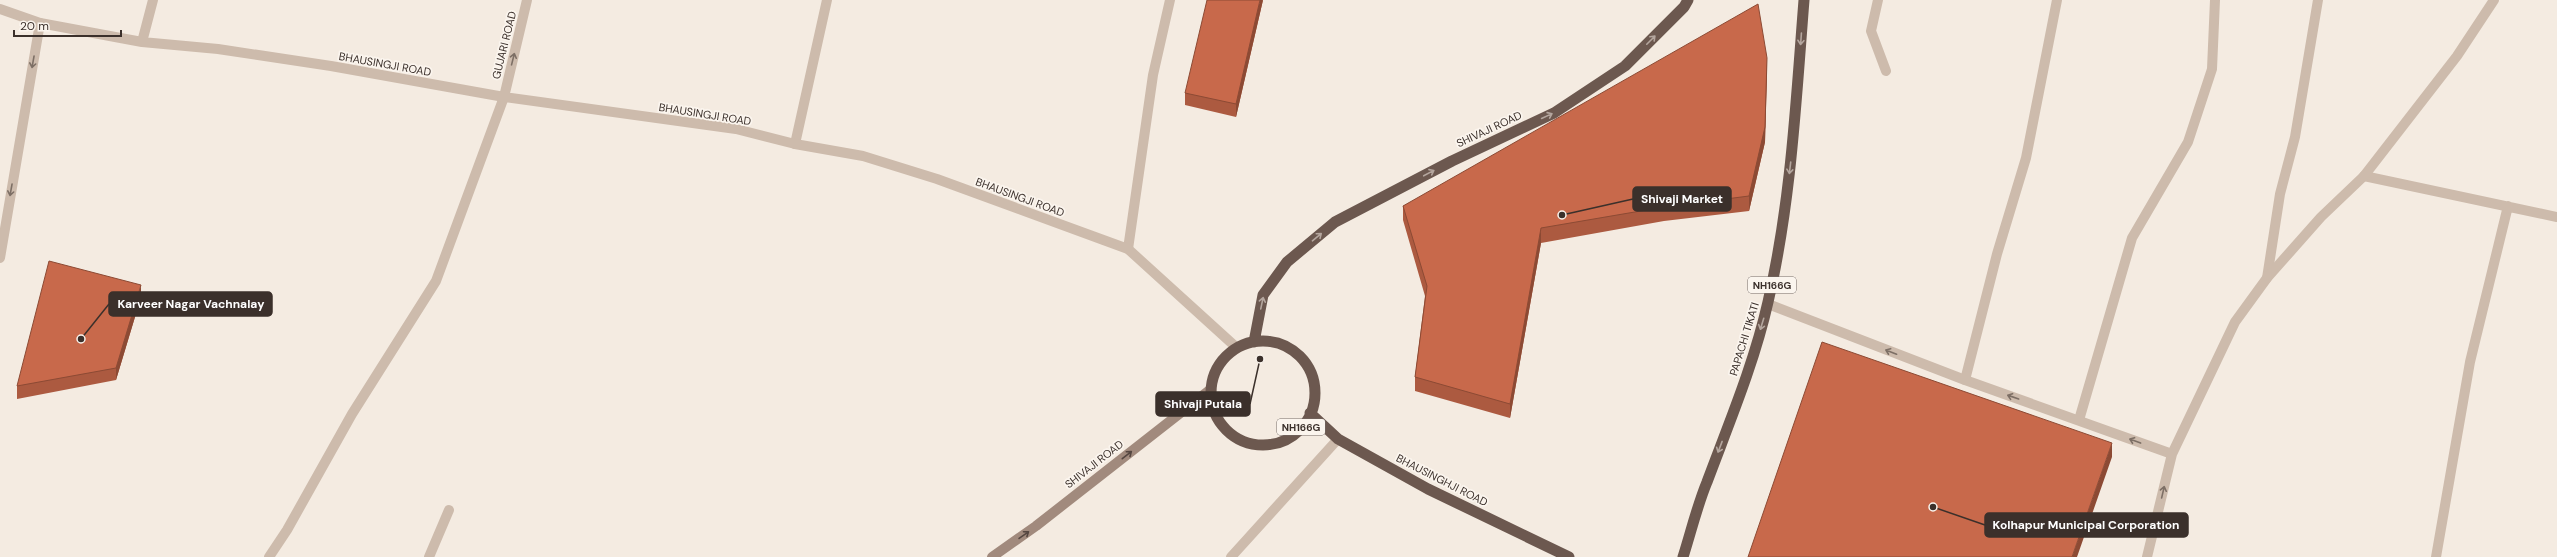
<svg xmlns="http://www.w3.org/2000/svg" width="2557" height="557" font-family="'DM Sans',sans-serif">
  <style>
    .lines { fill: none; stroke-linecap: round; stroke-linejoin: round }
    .minor { stroke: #cdbbac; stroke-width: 10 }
    .tertiary { stroke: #cdbbac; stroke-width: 10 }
    .secondary { stroke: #a18a7d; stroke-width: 10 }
    .trunk { stroke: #6c584f; stroke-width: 11 }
    .wall { fill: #ac5a40 }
    .shaded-wall { fill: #8c4a34 }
    .building { fill: #c8694b; stroke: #8c4a34 }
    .oneway { stroke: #b4a69e }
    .oneway2 { stroke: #7d6f65 }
    .oneway3 { stroke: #544640 }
    .labels { text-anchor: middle; stroke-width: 3.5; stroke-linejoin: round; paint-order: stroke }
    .shield { fill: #fbf5ee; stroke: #756b66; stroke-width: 1 }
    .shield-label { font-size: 10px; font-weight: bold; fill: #3b302b }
    .street-label { font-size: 11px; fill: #3b302b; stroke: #fbf5ee }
    .leader { fill: none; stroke: #3b302b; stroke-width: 1.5 }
    .callout-dot { fill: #3b302b; stroke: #fbf5ee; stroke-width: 1.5 }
    .callout { fill: #3b302b; stroke: #3b302b; stroke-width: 1.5 }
    .callout-label { font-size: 12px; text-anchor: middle; font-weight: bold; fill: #fff }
  </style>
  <rect width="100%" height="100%" fill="#f4ebe1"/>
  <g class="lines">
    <path class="minor" d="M1878 0 1871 31 1886 71
      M0 9 40 23
      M795 144 827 0
      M2364 176 2557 217
      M1128 249 1153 75 1170 0
      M2267 278 2280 194 2295 137 2318 0
      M1965 380 1997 254 2026 158 2057 0
      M2079 420 2132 238 2188 142 2212 69 2215 0
      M269 557 287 530 352 414 436 281 504 97
      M429 557 449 510
      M1231 557 1338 439
      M2436 557 2470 362 2508 206"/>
    <path class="tertiary" d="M142 42 153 0
      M504 97 527 0
      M0 258 40 23 142 42 218 49 331 66 504 97 736 129 795 144 863 156 937 179 1128 249 1237 348
      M1768 304 1965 380 2172 454
      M2147 557 2172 454 2235 322 2267 278 2321 217 2364 176 2457 56 2494 0"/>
    <path class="secondary" d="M992 557 1036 526 1211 389"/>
    <path class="trunk" d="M1211 393a52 52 0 1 1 104 0a52 52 0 1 1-104 0Z
      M1254 342 1263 295 1287 262 1335 222 1452 161 1554 113 1625 66 1684 7 1688 0
      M1310 413 1338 439 1428 489 1569 557
      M1683 557C1691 532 1697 506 1707 482 1729 423 1754 364 1768 302 1791 203 1796 101 1804 0"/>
  </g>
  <path class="wall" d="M1263 0 1236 117 1185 105V93Z
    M1767 73 1765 142 1749 211 1664 221 1541 243 1510 418 1415 391V377L1425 296 1403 220V206Z
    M141 297 116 380 17 399V386Z"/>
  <path class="shaded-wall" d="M1260 0H1263L1236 117V104Z
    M1767 58 1765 142 1749 211V196Z
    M1541 228V243L1510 418V404Z
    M141 285V297L116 380V368Z
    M2112 443V457L2077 557H2072Z"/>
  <path class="building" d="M1207 0H1260L1236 104 1185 93Z
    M1758 4 1767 58 1765 127 1749 196 1664 207 1541 228 1510 404 1415 377 1427 286 1403 206Z
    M49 261 141 285 116 368 17 386Z
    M1822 342 2112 443 2072 557H1748Z"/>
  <defs><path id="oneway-shaft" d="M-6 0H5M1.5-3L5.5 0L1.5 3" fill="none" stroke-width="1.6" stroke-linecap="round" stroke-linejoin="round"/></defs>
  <g class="oneway">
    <use href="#oneway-shaft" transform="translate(1801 39) rotate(94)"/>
    <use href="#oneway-shaft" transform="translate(1651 40) rotate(-45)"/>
    <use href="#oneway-shaft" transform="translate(1547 116) rotate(-25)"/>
    <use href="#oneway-shaft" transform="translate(1790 168) rotate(97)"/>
    <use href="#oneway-shaft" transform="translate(1429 173) rotate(-28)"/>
    <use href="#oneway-shaft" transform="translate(1317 237) rotate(-40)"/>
    <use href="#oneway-shaft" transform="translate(1262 303) rotate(-78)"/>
    <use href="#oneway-shaft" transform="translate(1762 324) rotate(107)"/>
    <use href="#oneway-shaft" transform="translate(1720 447) rotate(111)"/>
  </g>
  <g class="oneway2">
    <use href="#oneway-shaft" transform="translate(513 59) rotate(-76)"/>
    <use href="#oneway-shaft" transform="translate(33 62) rotate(100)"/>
    <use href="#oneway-shaft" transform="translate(11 190) rotate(100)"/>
    <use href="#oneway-shaft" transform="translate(1891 352) rotate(-159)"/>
    <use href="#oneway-shaft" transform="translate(2013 397) rotate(-161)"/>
    <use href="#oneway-shaft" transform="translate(2135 441) rotate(-160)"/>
    <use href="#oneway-shaft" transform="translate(2163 492) rotate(-77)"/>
  </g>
  <g class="oneway3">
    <use href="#oneway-shaft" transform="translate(1127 455) rotate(-38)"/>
    <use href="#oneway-shaft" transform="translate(1024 535) rotate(-35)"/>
  </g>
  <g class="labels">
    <g class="shield">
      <rect x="1748" y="277" width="48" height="16" rx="3"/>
      <rect x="1277" y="419" width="48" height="16" rx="3"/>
    </g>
    <g class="shield-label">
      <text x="1772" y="289">NH166G</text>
      <text x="1301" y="431">NH166G</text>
    </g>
    <g class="street-label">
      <text transform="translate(504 45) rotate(-76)" y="4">GUJARI ROAD</text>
      <text transform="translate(385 64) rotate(10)" y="4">BHAUSINGJI ROAD</text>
      <text transform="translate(705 114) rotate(9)" y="4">BHAUSINGJI ROAD</text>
      <text transform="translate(1489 129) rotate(-25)" y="4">SHIVAJI ROAD</text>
      <text transform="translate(1020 197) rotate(20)" y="4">BHAUSINGJI ROAD</text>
      <text transform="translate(1744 339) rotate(-73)" y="4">PAPACHI TIKATI</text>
      <text transform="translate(1094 464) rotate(-38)" y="4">SHIVAJI ROAD</text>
      <text transform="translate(1442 480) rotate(27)" y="4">BHAUSINGHJI ROAD</text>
    </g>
  </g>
  <path class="leader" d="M1562 215L1633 199M81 339L109 304M1260 359L1250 404M1933 507L1985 525"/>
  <g class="callout-dot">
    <circle cx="1562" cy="215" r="4"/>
    <circle cx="81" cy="339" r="4"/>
    <circle cx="1260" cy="359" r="4"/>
    <circle cx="1933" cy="507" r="4"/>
  </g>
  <g class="callout">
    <rect x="1633" y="187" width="98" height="24" rx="4"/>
    <rect x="109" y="292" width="163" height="24" rx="4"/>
    <rect x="1156" y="392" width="94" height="24" rx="4"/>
    <rect x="1985" y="513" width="203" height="24" rx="4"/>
  </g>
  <g class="callout-label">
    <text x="1682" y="203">Shivaji Market</text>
    <text x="191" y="308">Karveer Nagar Vachnalay</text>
    <text x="1203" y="408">Shivaji Putala</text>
    <text x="2086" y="529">Kolhapur Municipal Corporation</text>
  </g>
  <path d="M14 30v6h107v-6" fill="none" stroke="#3b302b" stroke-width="2"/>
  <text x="20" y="30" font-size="12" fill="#3b302b" stroke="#fbf5ee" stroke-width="3" paint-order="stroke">20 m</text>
</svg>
